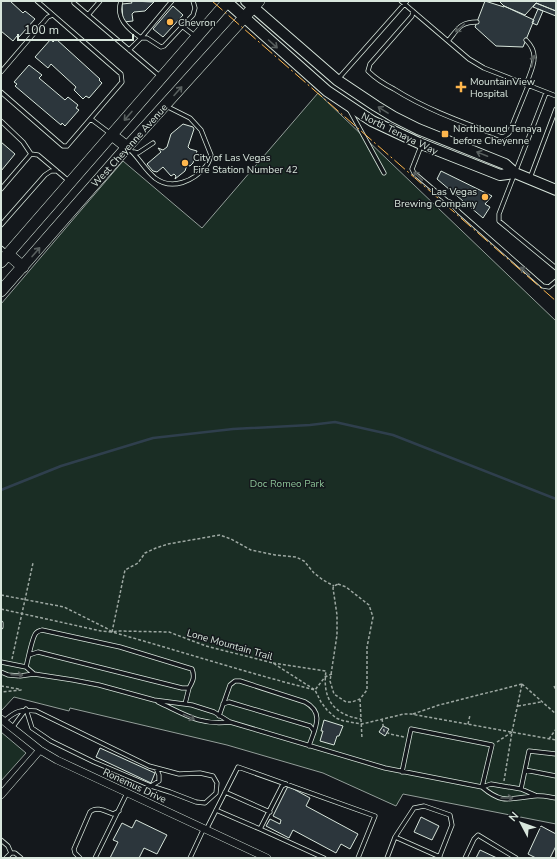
<svg xmlns="http://www.w3.org/2000/svg" width="557" height="859" font-family="'Nunito Sans',sans-serif">
  <style>
    .green { fill: #1a2d24; stroke: #939e99 }
    .lines { fill: none; stroke-linecap: round; stroke-linejoin: round }
    .stream { stroke: #2f3f4d; stroke-width: 2.5 }
    .building { fill: #2c363c; stroke: #d8e6dc }
    .lane-casing { stroke: #d8e6dc; stroke-width: 5 }
    .street-casing { stroke: #d8e6dc; stroke-width: 8 }
    .secondary-casing { stroke: #d8e6dc; stroke-width: 12 }
    .primary-casing { stroke: #d8e6dc; stroke-width: 12 }
    .path { stroke: #9da8a2; stroke-width: 1.5; stroke-dasharray: 3 2; stroke-linecap: butt }
    .lane { stroke: #14181c; stroke-width: 3.5 }
    .street { stroke: #14181c; stroke-width: 7 }
    .secondary { stroke: #14181c; stroke-width: 10 }
    .primary { stroke: #14181c; stroke-width: 11 }
    .power { stroke: #ffb74d; stroke-width: 1; stroke-dasharray: 14 3 2 3; stroke-linecap: butt }
    .oneway { stroke: #59605f }
    .poi-dot { fill: #ffb74d; stroke: #14181c; stroke-width: 1.5 }
    .labels { text-anchor: middle; stroke-width: 3; stroke-linejoin: round; paint-order: stroke }
    .poi-label { font-size: 10px; fill: #d8e6dc; stroke: #14181c; text-anchor: start }
    .street-label { font-size: 10px; fill: #d8e6dc; stroke: #14181c }
    .park-label { font-size: 10px; fill: #8ac095; stroke: #14181c }
  </style>
  <rect width="100%" height="100%" fill="#14181c"/>
  <path class="green" d="M318 93 556 321V824L403 794 396 806 323 773 227 745 70 708 69 711 14 697 2 710 1 709V304L123 161 202 228Z
    M1 732 26 753 1 781Z"/>
  <g class="lines">
    <path class="stream" d="M1 490 61 466 153 438 233 429 310 425 335 422 393 435 556 499"/>
  </g>
  <path class="building" d="M1 1H10L23 13 25 11 35 19 19 37 17 36 13 41 1 31Z
    M131 1 154 2 145 11 134 12 132 14 133 21 123 22 122 4 132 3Z
    M485 1 504 7V6L534 20 523 47 496 46 475 27Z
    M499 1H556V11L536 3 525 15 504 6Z
    M536 3 556 11V16L533 7Z
    M173 6 183 15 163 37 153 29Z
    M538 9 543 11 537 25 532 23Z
    M51 39 53 42 56 39 100 79 99 80 102 83 89 98 86 96 83 99 74 90 76 87 51 64 48 68 35 57Z
    M29 65 42 75 39 78 65 100 68 97 78 105 76 108 79 110 65 126 62 123 61 125 15 86 17 84 14 82Z
    M183 124 193 127 194 129 188 147 190 149 197 151 193 163 190 166 187 165 185 171 175 179 176 176 174 174 171 176 163 167 157 172 153 171 147 164 161 152 158 148 163 150 167 147 171 134Z
    M1 142 15 154 1 171Z
    M441 171 492 196 485 204 490 207 483 218 437 179Z
    M324 720 343 726 339 736H337L334 745 320 741 323 731H321Z
    M383 726 389 729 385 736 379 732Z
    M100 748 155 773 151 783 96 757Z
    M288 786 310 798 306 806 358 834 350 849 341 844 336 853 293 830 289 838 266 826 270 819 280 824 281 820 273 816Z
    M421 817 439 826 432 840 414 832Z
    M136 820 167 835 157 854 144 848 139 858H110L118 842 113 840 122 823 132 828Z
    M541 826 556 834V846L550 858H536L528 854Z
    M480 850 497 858H476Z"/>
  <g class="lines">
    <defs>
      <path id="lane" d="M121 1C115 18 128 29 141 38L129 50
        M172 1 141 38H147L161 47 164 46 193 15 195 8 193 1
        M401 1 469 59 484 68 556 96
        M74 3 161 77
        M413 11 412 16 370 64 368 71C376 79 384 84 394 89 427 110 465 123 502 137L505 136 509 133 528 86
        M88 15 100 1
        M182 26 196 37
        M526 40C541 55 532 67 526 85
        M448 41C458 29 460 22 477 22
        M1 72 48 17 53 15
        M338 79 407 1
        M1 92 63 146H67L122 82 121 74 37 1
        M546 93 499 214V221L556 268
        M349 109 384 173
        M91 119 111 134
        M1 121 23 142 31 154
        M421 146 412 169 414 173 447 201 450 202 459 212 543 286 549 287 556 281
        M128 148C138 156 144 169 155 178 172 191 194 181 206 166 209 163 210 158 211 155L201 130 190 118 166 106
        M134 152 138 153 153 143
        M530 178 556 109
        M1 189 31 154 38 155 70 182
        M1 225 45 175 51 171H57
        M1 248 7 253
        M1 623V627
        M1 662 26 667 34 674
        M26 667C28 660 32 637 36 633 38 631 39 631 42 630L120 647 192 669C195 677 193 681 189 688H182L38 652 29 655
        M1 672 8 675 20 676 34 674 73 680 99 685 154 700 192 705 214 712 230 722 385 768 482 787C503 805 510 798 534 796 541 795 549 797 556 798
        M158 702C184 714 200 726 230 722
        M185 704 189 688
        M223 704 229 702 310 726 314 731
        M219 716 230 685 235 681H240L305 702C325 713 315 728 309 746
        M4 721C16 711 20 709 36 711L149 766 179 774 200 773 213 776 217 783 216 793 205 803 196 802 170 792 151 786 94 762 51 741 32 728 26 709
        M12 728 26 709
        M525 770 556 776
        M402 772 411 729 492 745 482 787
        M151 786 159 781V775L156 768
        M482 787 491 784 521 789 535 795
        M521 789 529 751 556 754
        M225 792 270 812
        M216 810 260 829 282 786 286 784
        M260 829 324 858
        M206 830 238 767 375 816 358 858
        M395 837 440 857
        M1 840 8 846 11 853 6 858
        M11 853H15L21 858
        M80 858 75 853 74 849 90 812C96 806 105 811 113 814L119 811
        M95 858 127 793
        M190 858 204 828
        M387 858 395 837 414 808 424 806 450 815 452 825 439 858
        M465 858 474 839 478 835 516 858"/>
      <path id="street" d="M1 719 40 750 57 760 267 858
        M1 795 40 750"/>
      <path id="secondary" d="M226 1 327 91 372 121 419 143 500 175 515 173
        M246 1 337 80 376 106 394 117 418 129 505 164 515 173 556 190"/>
      <path id="primary" d="M112 135 127 147
        M8 254 23 267
        M1 262 228 1
        M1 291 127 147 259 1"/>
    </defs>
    <use href="#lane" class="lane-casing"/>
    <use href="#street" class="street-casing"/>
    <use href="#secondary" class="secondary-casing"/>
    <use href="#primary" class="primary-casing"/>
    <path class="path" d="M338 584 346 587 369 605 373 617 367 647V690L360 699 352 702H346L334 694 330 681 337 635V615L333 588 334 586Z
      M1 595 64 607 108 629 112 632 118 631 169 632 206 646 273 663 315 690 321 702 327 710 336 718 344 721 362 724 404 714H411L556 740
      M1 609 101 631 112 632
      M12 659 33 563
      M273 663 326 671C322 699 334 715 361 719
      M332 674 325 677 315 690C247 673 180 651 112 632L125 570 138 563 145 553 156 548 168 544 220 535 231 539 251 550 275 555 296 557 304 561 314 573 323 580 334 586
      M522 684 556 714
      M1 686 19 689 21 690 1 692
      M554 686 556 690
      M360 699 362 739
      M518 706 541 702
      M413 714 439 705 522 684
      M382 719 384 731 390 734 404 737
      M468 724 470 715
      M549 739 556 729
      M497 742 512 732
      M504 781 512 732 522 684"/>
    <use href="#lane" class="lane"/>
    <use href="#street" class="street"/>
    <use href="#secondary" class="secondary"/>
    <use href="#primary" class="primary"/>
    <path class="power" d="M212 1 556 301"/>
  </g>
  <defs><path id="oneway-shaft" d="M-6 0H5M1.5-3L5.5 0L1.5 3" fill="none" stroke-width="1.6" stroke-linecap="round" stroke-linejoin="round"/></defs>
  <g class="oneway">
    <use href="#oneway-shaft" transform="translate(460 28) rotate(138)"/>
    <use href="#oneway-shaft" transform="translate(273 44) rotate(42)"/>
    <use href="#oneway-shaft" transform="translate(533 61) rotate(-76)"/>
    <use href="#oneway-shaft" transform="translate(178 91) rotate(-48)"/>
    <use href="#oneway-shaft" transform="translate(383 110) rotate(-148)"/>
    <use href="#oneway-shaft" transform="translate(128 116) rotate(131)"/>
    <use href="#oneway-shaft" transform="translate(482 154) rotate(-158)"/>
    <use href="#oneway-shaft" transform="translate(418 176) rotate(-136)"/>
    <use href="#oneway-shaft" transform="translate(36 252) rotate(-49)"/>
    <use href="#oneway-shaft" transform="translate(525 271) rotate(-139)"/>
    <use href="#oneway-shaft" transform="translate(17 675) rotate(2)"/>
    <use href="#oneway-shaft" transform="translate(189 717) rotate(24)"/>
    <use href="#oneway-shaft" transform="translate(507 798)"/>
  </g>
  <g class="poi-dot">
    <circle cx="170" cy="22" r="4"/>
    <path d="M459 81h4v4h4v4h-4v4h-4v-4h-4v-4h4z"/>
    <rect x="441" y="130" width="8" height="8" rx="2"/>
    <circle cx="185" cy="163" r="4"/>
    <circle cx="485" cy="197" r="4"/>
  </g>
  <g class="labels">
    <g class="poi-label">
      <text x="178" y="26">Chevron</text>
      <text x="470" y="85">MountainView<tspan x="470" dy="12">Hospital</tspan></text>
      <text x="453" y="132">Northbound Tenaya<tspan x="453" dy="12">before Cheyenne</tspan></text>
      <text x="193" y="161">City of Las Vegas<tspan x="193" dy="12">Fire Station Number 42</tspan></text>
      <text x="477" y="195" text-anchor="end">Las Vegas<tspan x="477" dy="12">Brewing Company</tspan></text>
    </g>
    <g class="street-label">
      <text transform="translate(400 133) rotate(26)" y="4">North Tenaya Way</text>
      <text transform="translate(129 145) rotate(-48)" y="4">West Cheyenne Avenue</text>
      <text transform="translate(230 644) rotate(16)" y="4">Lone Mountain Trail</text>
      <text transform="translate(135 785) rotate(25)" y="4">Ronemus Drive</text>
    </g>
    <g class="park-label">
      <text x="287" y="487">Doc Romeo Park</text>
    </g>
  </g>
  <rect width="557" height="859" fill="none" stroke="#d8e6dc" stroke-width="4"/>
  <g transform="translate(521 823) rotate(311)" stroke="#14181c" stroke-width="3" paint-order="stroke">
  <path d="M0-3L7 15L0 10L-7 15Z" fill="#d8e6dc"/>
  <text y="-6" font-size="11" font-weight="bold" text-anchor="middle" fill="#d8e6dc">N</text>
  </g>
  <path d="M18 34v6h115v-6" fill="none" stroke="#d8e6dc" stroke-width="2"/>
  <text x="24" y="34" font-size="12" fill="#d8e6dc" stroke="#14181c" stroke-width="3" paint-order="stroke">100 m</text>
</svg>
